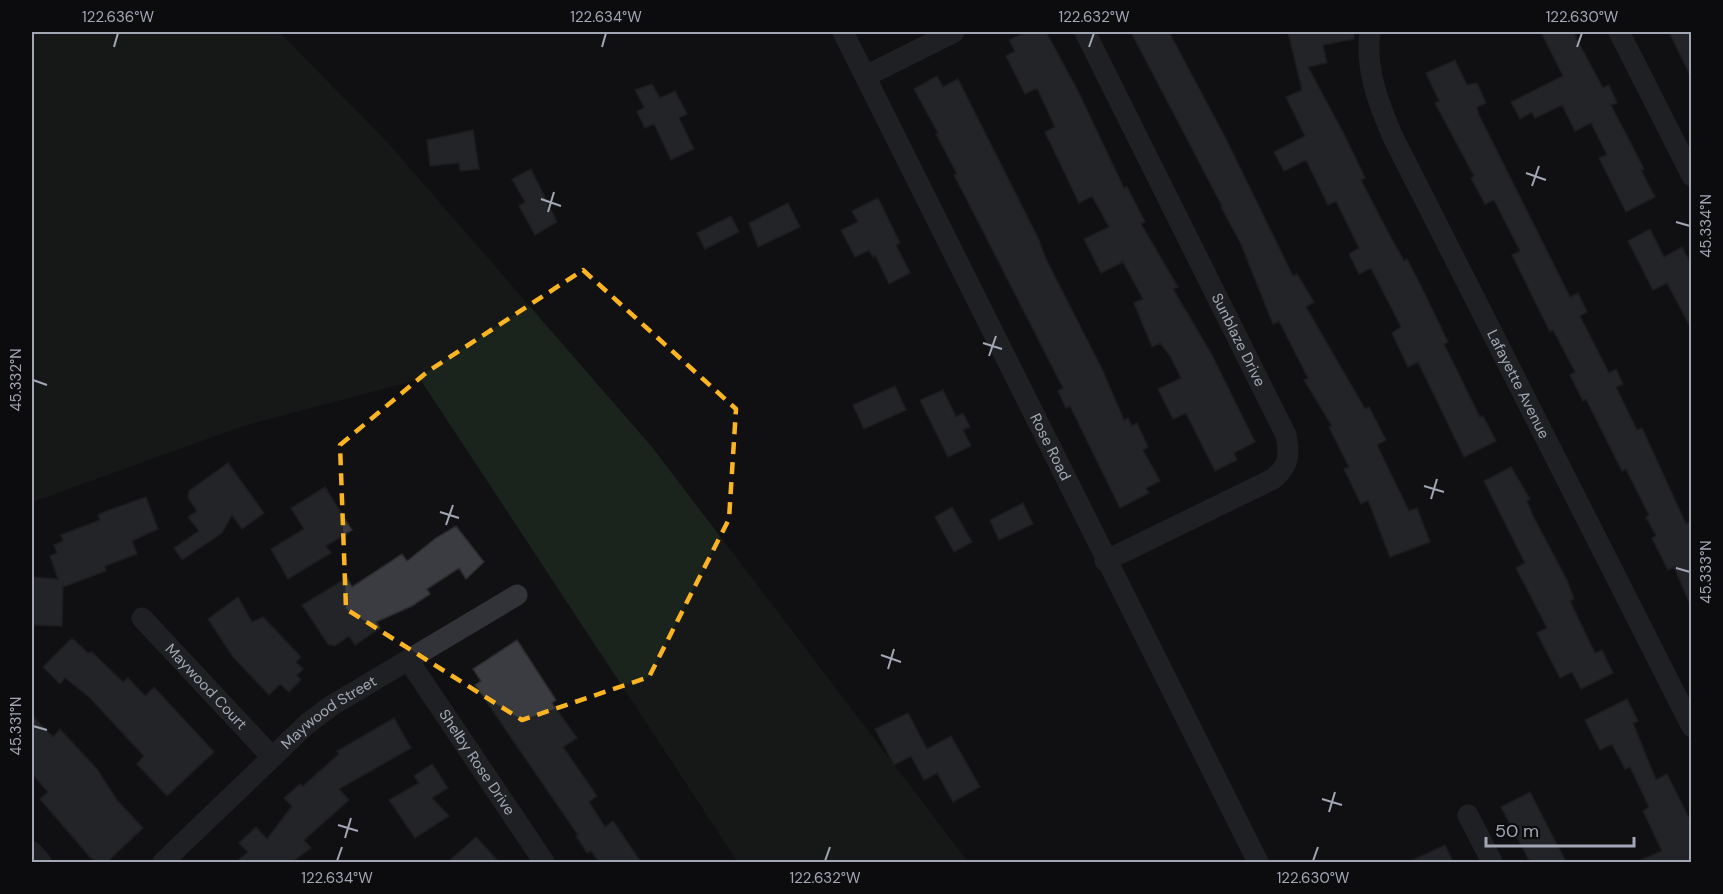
<svg xmlns="http://www.w3.org/2000/svg" width="1723" height="894" font-family="'DM Sans',sans-serif">
  <style>
    .green { fill: #1b231d }
    .building { fill: #3b3c41; stroke: #2b2b2f; stroke-width: 1.5 }
    .lines { fill: none; stroke-linecap: round; stroke-linejoin: round }
    .minor { stroke: #323338; stroke-width: 21 }
    .marked { fill: none; stroke: #fbb422; stroke-width: 4.5; stroke-dasharray: 12 8; stroke-linejoin: round }
    .ticks { fill: none; stroke: #a2a7b5; stroke-width: 2 }
    .labels { text-anchor: middle; stroke-width: 5; stroke-linejoin: round; paint-order: stroke }
    .street-label { font-size: 15px; fill: #a2a7b5; stroke: #0c0c0e }
    .neatline { fill: none; stroke: #a2a7b5; stroke-width: 2 }
    .ticks-label { font-size: 15px; text-anchor: middle; fill: #a2a7b5 }
  </style>
  <rect width="100%" height="100%" fill="#111113"/>
  <path class="green" d="M32 32H279L387 142 652 447 968 862H738L420 379 243 426 32 502Z"/>
  <path class="building" d="M1026 32H1046L1079 93 1124 188 1127 187 1145 222 1141 224 1178 287 1173 289 1211 353 1255 442 1234 453 1237 460 1215 471 1186 413 1173 419 1158 389 1181 378 1170 356 1160 343 1152 347 1134 303 1143 299 1123 262 1101 273 1084 239 1109 227 1092 196 1079 203 1045 132 1055 127 1037 88 1025 94 1006 56 1015 51 1009 40Z
    M1131 32H1169L1225 137 1293 276 1297 274 1314 302 1306 307 1365 409 1369 407 1386 440 1377 445 1409 511 1417 508 1430 542 1390 557 1368 500 1361 504 1344 469 1349 467 1329 427 1332 426 1304 380 1308 378 1279 321 1273 324 1241 244 1221 207 1222 206Z
    M1288 32H1354V39L1323 45 1327 63 1308 67 1344 134 1365 178 1361 180 1389 234 1404 261 1407 259 1421 286 1448 342 1444 344 1480 417 1483 416 1496 441 1464 457 1418 362 1408 367 1392 333 1401 327 1371 268 1359 274 1349 254 1359 248 1336 201 1328 205 1306 160 1284 171 1274 152 1305 136 1286 97 1302 90Z
    M1541 32H1573L1603 88 1609 85 1617 103 1611 105 1644 169 1641 170 1655 197 1626 212 1599 158 1607 155 1591 123 1575 131 1562 105 1535 118 1532 112 1520 119 1511 102 1563 76Z
    M1669 32H1692V79Z
    M1455 60 1467 85 1477 83 1486 103 1477 107 1479 115 1570 297 1578 293 1587 312 1580 316 1609 373 1616 369 1623 384 1616 387 1637 430 1642 428 1686 524 1692 521V609L1674 567 1668 570 1652 538 1656 536 1646 517 1649 515 1626 469 1622 471 1586 399 1583 401 1570 375 1575 372 1553 330 1550 332 1512 255 1520 251 1494 200 1485 204 1471 178 1474 176 1435 103 1439 101 1426 73Z
    M937 76 943 87 958 79 1039 240 1046 259 1103 371 1124 420 1128 418 1132 426 1137 423 1148 447 1143 450 1160 481 1146 488 1149 493 1120 508 1070 406 1066 408 1058 391 1063 388 969 204 954 175 957 174 936 134 938 133 914 89Z
    M652 84 660 98 675 91 687 114 679 118 694 149 671 160 654 124 645 128 637 112 644 107 635 90Z
    M473 130 479 169 460 171 459 163 430 166 427 140Z
    M531 169 557 222 535 235 519 206 525 202 512 179Z
    M878 198 900 243 896 245 910 273 889 284 875 255 873 257 869 250 855 257 841 230 858 222 852 211Z
    M788 203 800 227 758 247 749 223Z
    M731 216 739 232 705 249 697 233Z
    M1650 229 1664 257 1682 247 1692 266V330L1667 283 1653 290 1628 241Z
    M895 386 906 410 864 429 853 405Z
    M943 390 956 417 963 413 970 427 963 430 971 446 948 457 920 400Z
    M228 463 264 513 242 529 232 515 222 533 182 560 174 548 199 531 188 517 197 511 188 498 189 491Z
    M1511 467 1530 499 1527 501 1533 516 1567 580 1574 599 1570 601 1595 653 1602 650 1613 673 1581 689 1572 672 1560 678 1537 633 1547 628 1516 568 1525 563 1484 481Z
    M325 487 352 530 326 546 331 553 288 579 271 549 304 529 291 508Z
    M146 497 158 529 132 541 137 554 105 566 106 571 63 587 62 626 32 625V577L58 579 50 556 57 553 54 545 63 541 61 535 100 520 98 515 109 510Z
    M1023 503 1033 524 999 540 990 520Z
    M952 507 972 542 954 552 935 517Z
    M456 526 484 562 466 579 459 568 427 589 430 594 412 606 376 622 380 628 355 645 349 636 335 646 328 644 302 605 347 578 352 587 402 554 407 561 436 538Z
    M238 597 252 622 263 617 301 657 296 662 303 669 297 675 301 680 289 692 280 684 269 695 233 657 208 619Z
    M72 638 88 653 92 652 123 682 128 678 145 696 154 687 214 752 167 796 137 764 144 756 89 697 65 678 60 684 43 667Z
    M517 640 556 700 552 703 577 738 563 747 597 796 589 802 605 827 613 821 641 862H599L591 851 587 853 576 836 578 835 475 685 481 681 473 669Z
    M1627 699 1638 721 1633 723 1656 780 1667 774 1692 824V862H1636L1662 851 1643 811 1649 807 1630 767 1625 769 1612 744 1600 750 1585 720Z
    M908 713 927 749 951 736 980 787 953 802 937 773 924 780 911 756 894 765 875 729Z
    M32 715 53 737 60 729 97 769 117 800 143 828 107 862H97L90 857 40 799 48 792 32 774Z
    M394 718 411 748 339 789 349 800 304 840 311 848 292 862H236L248 852 239 843 256 827 267 839 292 806 284 798 300 784 303 786 339 754 337 751Z
    M432 764 448 788 432 798 449 816 415 838 389 800 419 783 414 776Z
    M1530 792 1566 862H1530L1501 807Z
    M476 837 499 862H448Z
    M1445 845 1453 862H1409Z"/>
  <g class="lines">
    <g class="minor">
      <path id="s1" d="M843 32 1258 862"/>
      <path id="s2" d="M1085 32 1286 435C1290 455 1289 466 1273 479L1105 561"/>
      <path id="s3" d="M1370 32C1365 68 1378 102 1392 135L1692 727"/>
      <path d="M1619 32 1692 176"/>
      <path d="M866 76 954 32"/>
      <path id="s4" d="M142 618 271 756"/>
      <path id="s5" d="M409 661 544 862"/>
      <path d="M1468 815 1492 862"/>
      <path d="M32 852 41 862"/>
      <path id="s6" d="M163 862 307 724 331 706 517 595"/>
    </g>
  </g>
  <path d="M0 0H1723V894H0ZM583 270 736 409 729 519 649 677 522 720 346 609 340 445 427 372Z" fill="#111113" fill-opacity=".55" fill-rule="evenodd"/>
  <path class="marked" d="M583 270 736 409 729 519 649 677 522 720 346 609 340 445 427 372Z"/>
  <path class="ticks" d="M114 47 118 33M602 47 606 33M1089 47 1094 33M1577 47 1582 33M1526 173 1546 180M1532 186 1539 166M541 199 561 206M548 212 554 192M1676 222 1690 226M983 343 1002 349M989 356 996 336M33 380 47 385M1424 486 1444 492M1431 499 1437 479M440 512 459 518M446 525 453 505M1676 568 1690 572M881 655 901 662M888 669 894 649M33 726 47 730M1322 799 1342 805M1329 812 1335 792M338 825 358 831M345 838 351 818M337 861 342 847M825 861 830 847M1313 861 1318 847"/>
  <g class="labels">
    <g class="street-label">
      <text dy="5" stroke="none"><textPath href="#s2" startOffset="344">Sunblaze Drive</textPath></text>
      <text dy="5" stroke="none"><textPath href="#s3" startOffset="386">Lafayette Avenue</textPath></text>
      <text dy="5" stroke="none"><textPath href="#s1" startOffset="464">Rose Road</textPath></text>
      <text dy="5" stroke="none"><textPath href="#s4" startOffset="94">Maywood Court</textPath></text>
      <text dy="5" stroke="none"><textPath href="#s6" startOffset="224">Maywood Street</textPath></text>
      <text dy="5" stroke="none"><textPath href="#s5" startOffset="122">Shelby Rose Drive</textPath></text>
    </g>
  </g>
  <rect width="1723" height="894" fill="none" stroke="#0c0c0e" stroke-width="66"/>
  <path d="M1486 837v9h148v-9" fill="none" stroke="#a2a7b5" stroke-width="3"/>
  <text x="1495" y="837" font-size="18" fill="#a2a7b5" stroke="#0c0c0e" stroke-width="4.5" paint-order="stroke">50 m</text>
  <rect x="33" y="33" width="1657" height="828" class="neatline"/>
  <g class="ticks-label">
    <text x="118" y="22">122.636°W</text>
    <text x="606" y="22">122.634°W</text>
    <text x="1094" y="22">122.632°W</text>
    <text x="1582" y="22">122.630°W</text>
    <text transform="translate(1706 226) rotate(-90)" y="5">45.334°N</text>
    <text transform="translate(16 380) rotate(-90)" y="5">45.332°N</text>
    <text transform="translate(1706 572) rotate(-90)" y="5">45.333°N</text>
    <text transform="translate(16 726) rotate(-90)" y="5">45.331°N</text>
    <text x="337" y="883">122.634°W</text>
    <text x="825" y="883">122.632°W</text>
    <text x="1313" y="883">122.630°W</text>
  </g>
</svg>
